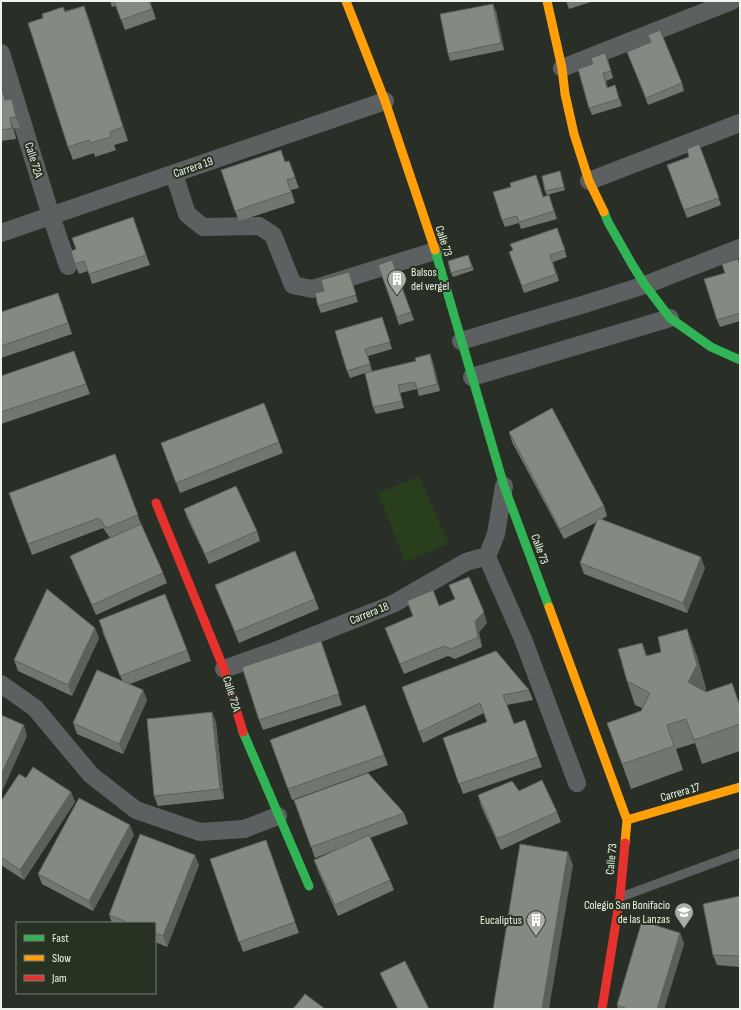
<svg xmlns="http://www.w3.org/2000/svg" width="741" height="1010" font-family="'Sofia Sans Condensed',sans-serif">
  <style>
    .green { fill: #293e1c }
    .lines { fill: none; stroke-linecap: round; stroke-linejoin: round }
    .lane { stroke: #5d6060; stroke-width: 9 }
    .street { stroke: #5d6060; stroke-width: 18 }
    .fast { stroke: #30b455; stroke-width: 9 }
    .slow { stroke: #ff9f0a; stroke-width: 9 }
    .jam { stroke: #e5322d; stroke-width: 9 }
    .wall { fill: #727670 }
    .shaded-wall { fill: #5c605b }
    .building { fill: #848982; stroke: #5c605b }
    .labels { text-anchor: middle; stroke-width: 4; stroke-linejoin: round; paint-order: stroke }
    .street-label { font-size: 12px; fill: #edf3ea; stroke: #283223 }
    .poi-label { font-size: 12px; fill: #edf3ea; stroke: #283223; text-anchor: end }
  </style>
  <rect width="100%" height="100%" fill="#292e26"/>
  <path class="green" d="M419 476 449 544 405 562 378 493Z"/>
  <g class="lines">
    <path class="lane" d="M621 897 740 853"/>
    <path class="street" d="M1 53 51 216 68 266
      M562 68 732 1
      M174 174 187 214 203 227 259 226 273 235 293 285 312 289 435 251
      M589 181 740 123
      M1 233 385 101
      M461 341 585 304 645 285 740 248
      M472 377 670 318
      M487 557 523 639 577 783
      M224 669 272 652 393 604 466 562 480 558 487 557 496 534 504 486
      M1 684 35 708 91 775 136 810 200 832 244 829 278 816"/>
    <path class="fast" d="M604 212 608 222 633 266 645 285 670 318 711 347 740 360
      M435 250 504 486 549 607
      M243 732 309 886"/>
    <path class="slow" d="M346 1 385 101 435 250
      M547 1 562 68 565 94 574 134 589 181 604 212
      M549 607 627 820 625 843
      M627 820 740 787"/>
    <path class="jam" d="M156 503 224 669 243 732
      M602 1009 620 897 625 843"/>
  </g>
  <path class="wall" d="M110 1H150L156 19 125 30 116 6 112 7Z
    M566 1H594L569 9Z
    M84 6 128 141 114 145 116 150 95 157 94 153 73 160 68 147 43 18 63 7 65 11Z
    M496 11 504 50 450 61 448 54Z
    M648 35 682 83 684 91 648 105 630 59 650 42Z
    M608 60 613 78 606 81 608 88 615 85 622 106 592 115 589 108Z
    M1 86 6 100 12 99 16 109 20 128H14L16 139 1 141Z
    M699 144 721 205 687 218 667 165 689 157Z
    M289 161 299 188 291 190 295 203 239 221 235 211 285 162Z
    M560 171 565 190 547 195 545 191Z
    M539 183 543 197 549 195 557 219 521 229 519 223 505 227 502 220Z
    M137 228 150 265 92 284 88 271 79 274 75 264Z
    M557 228 567 257 553 262 559 281 524 293 509 252Z
    M468 255 474 270 453 277 451 273Z
    M392 260 414 320 399 325 378 265Z
    M740 264V321L720 327 717 320 725 273Z
    M349 272 358 302 321 313 318 306 324 291Z
    M62 303 72 334 1 358V312Z
    M382 317 392 349 368 356 372 371 433 362 440 391 419 396 417 389 400 393 404 408 376 414 373 407 365 373 350 378 347 371Z
    M74 351 90 394 1 424V376Z
    M509 432 604 506 607 516 602 519 705 568 687 613 584 574 580 563 597 522 564 539 512 442Z
    M279 442 283 453 180 493 161 443Z
    M115 454 141 524 163 573 167 583 96 615 74 566 70 556 110 538 103 528 32 555 9 493Z
    M184 509 257 531 260 541 209 564 188 520Z
    M215 585 315 599 319 609 239 643Z
    M449 585 487 623 479 632 482 647 455 659 448 656 404 674 385 628 413 616 407 601 439 606 455 600Z
    M102 631 187 650 191 661 130 684 143 690 147 700 123 754 77 734 73 723 122 680Z
    M99 638 72 696 18 671 14 660Z
    M321 641 342 705 263 730 259 720Z
    M642 643 647 656 696 653 706 689 705 691 740 705V751L702 764 695 743 676 749 683 770 631 789 622 764 642 708 635 705 627 681Z
    M402 687 529 690 533 700 507 705 514 724 525 720 542 767 463 794 443 738 487 722 484 713 423 743Z
    M365 705 388 765 292 800 270 740Z
    M212 712 216 723 224 799 158 806 154 796Z
    M26 778 71 792 75 802 24 880 1 865V801Z
    M519 791 557 812 561 822 501 850 481 806 478 795Z
    M294 800 404 813 408 824 370 838 390 880 394 890 338 916 318 871 314 860 338 849 315 858Z
    M134 835 93 911 42 884 38 874Z
    M266 840 299 933 243 952 210 859Z
    M199 865 167 947 155 942V923H112L109 915Z
    M740 896V967L717 965 713 955Z
    M680 933 684 944 664 1009H618L617 1005Z
    M380 973 429 1009H398L383 980Z"/>
  <path class="shaded-wall" d="M493 4 496 11 504 50 501 43Z
    M84 6 89 19 128 141 123 127Z
    M1 86 5 96 8 111 5 100Z
    M12 99 16 109 20 128 16 117Z
    M10 118 14 128 16 139 12 128Z
    M430 354 433 362 440 391 437 384Z
    M701 557 705 568 687 613 683 603Z
    M484 612 487 623 479 632 482 647 478 637 475 621Z
    M95 628 99 638 72 696 68 685Z
    M687 629 696 653 706 689 697 706 688 682Z
    M143 690 147 700 123 754 119 744Z
    M212 712 216 723 224 799 220 789Z
    M24 725 27 736 2 792 1 790V775Z
    M71 792 75 802 24 880 20 870Z
    M130 825 134 835 93 911 89 901Z
    M568 852 573 865 549 1009H542Z
    M195 855 199 865 167 947 163 936Z
    M680 933 684 944 664 1009H657Z"/>
  <path class="building" d="M114 1H149L152 9 121 20Z
    M493 4 501 43 448 54 440 14Z
    M84 6 123 127 110 132 111 137 90 143 89 140 68 147 28 23 43 18 42 14 63 7 65 12Z
    M660 30 682 83 646 98 627 52 651 42 648 35Z
    M605 53 611 71 603 73 607 88 615 85 619 99 589 108 578 69 593 64 591 58Z
    M1 86 5 100 12 99 16 117 10 118 12 128 1 130Z
    M699 144 719 198 684 210 667 165 689 157 687 149Z
    M281 150 285 162 289 161 295 177 287 180 291 192 235 211 221 170Z
    M560 171 564 187 545 191 542 176Z
    M536 175 543 197 549 195 554 211 519 222 517 216 502 220 493 192 511 187 510 183Z
    M133 217 146 255 89 274 84 261 75 264 71 251 76 249 72 238Z
    M557 228 565 250 550 255 556 274 522 286 509 252 513 250 510 244Z
    M468 255 472 267 451 273 448 261Z
    M738 259 740 265V313L717 320 704 279 725 273 722 264Z
    M392 260 411 312 397 317 378 265Z
    M349 272 356 295 318 306 315 293 324 291 321 280Z
    M58 293 68 323 1 346V312Z
    M382 317 390 342 365 349 370 364 347 371 335 331Z
    M74 351 86 384 1 412V376Z
    M430 354 437 384 417 389 415 382 398 385 402 401 373 407 365 373 416 361 415 358Z
    M264 403 279 442 176 483 161 443Z
    M552 408 604 506 560 529 509 432Z
    M115 454 138 515 106 528 99 518 28 544 9 493Z
    M236 486 257 531 205 554 184 509Z
    M598 518 701 557 683 603 580 563Z
    M141 524 163 573 92 605 70 556Z
    M295 551 315 599 235 632 215 585Z
    M469 577 484 612 475 621 478 637 451 649 444 646 400 664 385 628 413 616 407 601 433 590 439 606 455 599 449 585Z
    M47 589 95 628 68 685 14 660Z
    M165 594 187 650 120 676 99 620Z
    M687 629 697 665 688 682 706 692 732 683 740 706V724L694 740 686 719 667 725 674 746 622 764 607 723 641 711 650 693 627 681 618 649 642 643 646 656 661 652 658 637Z
    M321 641 339 694 259 720 242 667Z
    M496 651 529 690 503 695 514 724 525 720 538 757 459 784 443 738 487 722 480 703 419 732 402 687Z
    M97 670 143 690 119 744 73 723Z
    M365 705 384 755 288 789 270 740Z
    M212 712 220 789 154 796 147 719Z
    M1 715 24 725 1 775Z
    M33 767 71 792 20 870 1 857V801L19 774 26 778Z
    M368 773 404 813 311 847 294 800Z
    M542 780 557 812 497 839 478 795 512 781 519 791Z
    M79 798 130 825 89 901 38 874Z
    M140 834 195 855 163 936 155 933V923H129L109 915Z
    M369 835 390 880 335 905 314 860Z
    M266 840 295 922 239 942 210 859Z
    M520 844 568 852 542 1009H493Z
    M740 896V956L713 955 703 904Z
    M642 921 680 933 657 1009H628L617 1005Z
    M405 961 429 1009H398L380 973Z
    M305 994 325 1009H293Z"/>
  <defs>
    <symbol id="building-pin" viewBox="-11 -11 22 30"><path d="M0 17L-7.5 6A9.5 9.5 0 1 1 7.5 6Z" fill="#a8aea5" stroke="#283223"/><path d="M-4-6H4V6H1V3H-1V6H-4ZM-2.5-4.3h1.7v1.8h-1.7ZM.8-4.3h1.7v1.8H.8ZM-2.5-1h1.7V.8h-1.7ZM.8-1h1.7V.8H.8Z" fill="#fff"/></symbol>
    <symbol id="school-pin" viewBox="-11 -11 22 30"><path d="M0 17L-7.5 6A9.5 9.5 0 1 1 7.5 6Z" fill="#a8aea5" stroke="#283223"/><path d="M0-5L7-2L0 1L-7-2ZM-4 1L0 2.5L4 1V4Q0 6-4 4Z" fill="#fff"/></symbol>
  </defs>
  <g fill-rule="evenodd">
    <use href="#building-pin" x="386" y="268" width="22" height="30"/>
    <use href="#school-pin" x="673" y="901" width="22" height="30"/>
    <use href="#building-pin" x="525" y="909" width="22" height="30"/>
  </g>
  <g class="labels">
    <g class="street-label">
      <text transform="translate(34 160) rotate(73)" y="4">Calle 72A</text>
      <text transform="translate(193 167) rotate(-19)" y="4">Carrera 19</text>
      <text transform="translate(444 241) rotate(72)" y="4">Calle 73</text>
      <text transform="translate(540 549) rotate(70)" y="4">Calle 73</text>
      <text transform="translate(369 613) rotate(-22)" y="4">Carrera 18</text>
      <text transform="translate(232 694) rotate(73)" y="4">Calle 72A</text>
      <text transform="translate(680 792) rotate(-16)" y="4">Carrera 17</text>
      <text transform="translate(611 859) rotate(-85)" y="4">Calle 73</text>
    </g>
    <g class="poi-label">
      <text x="411" y="276" text-anchor="start">Balsos<tspan x="411" dy="14">del vergel</tspan></text>
      <text x="670" y="909">Colegio San Bonifacio<tspan x="670" dy="14">de las Lanzas</tspan></text>
      <text x="522" y="924">Eucaliptus</text>
    </g>
  </g>
  <rect width="741" height="1010" fill="none" stroke="#edf3ea" stroke-width="4"/>
  <rect x="16" y="922" width="140" height="72" fill="#283223" stroke="#777f73"/>
  <rect x="24" y="935" width="20" height="6" fill="#30b455" stroke="#777f73"/>
  <text x="52" y="942" font-size="12" fill="#edf3ea">Fast</text>
  <rect x="24" y="955" width="20" height="6" fill="#ff9f0a" stroke="#777f73"/>
  <text x="52" y="962" font-size="12" fill="#edf3ea">Slow</text>
  <rect x="24" y="975" width="20" height="6" fill="#e5322d" stroke="#777f73"/>
  <text x="52" y="982" font-size="12" fill="#edf3ea">Jam</text>
</svg>
